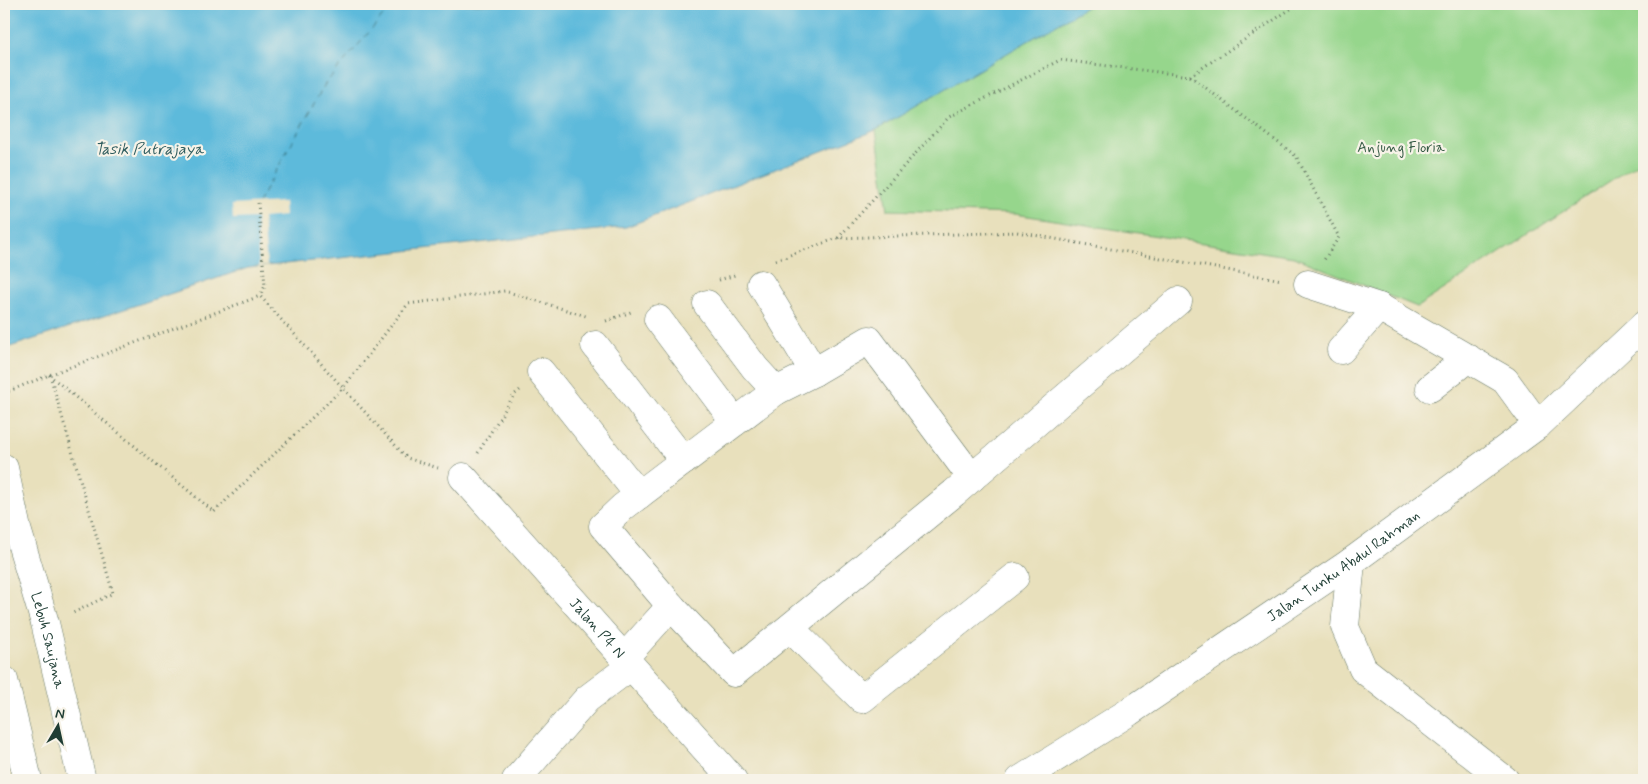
<svg xmlns="http://www.w3.org/2000/svg" width="1648" height="784" font-family="Mynerve,sans-serif">
  <style>
    .green { fill: #96d68c; stroke: #5a8a60 }
    .water { fill: #5dbadb; stroke: #3e7c88 }
    .pier { fill: #e8e0bc }
    .lines { fill: none; stroke-linecap: round; stroke-linejoin: round }
    .ferry { stroke: #2e5c5e; stroke-width: 1; stroke-dasharray: 6 5; stroke-linecap: butt }
    .minor-casing { stroke: #657664; stroke-width: 29 }
    .major-casing { stroke: #657664; stroke-width: 29 }
    .path { stroke: #657664; stroke-width: 3; stroke-dasharray: 1 4; stroke-linecap: butt }
    .minor { stroke: #fff; stroke-width: 28 }
    .major { stroke: #fff; stroke-width: 28 }
    .labels { text-anchor: middle; stroke-width: 4.5; stroke-linejoin: round; paint-order: stroke }
    .park-label { font-size: 15px; fill: #375c46; stroke: #f7f3e8 }
    .street-label { font-size: 15px; fill: #1f3d34; stroke: #f7f3e8 }
    .water-label { font-size: 16px; font-style: italic; fill: #2e5c5e; stroke: #f7f3e8 }
  </style>
  <rect width="100%" height="100%" fill="#f7f3e8"/>
  <filter id="ink" filterUnits="userSpaceOnUse"><feTurbulence type="fractalNoise" baseFrequency=".02" numOctaves="2"/><feDisplacementMap in="SourceGraphic" scale="10" xChannelSelector="R" yChannelSelector="G"/><feConvolveMatrix kernelMatrix="1 2 1 2 8 2 1 2 1" color-interpolation-filters="sRGB"/></filter>
  <filter id="wash" filterUnits="userSpaceOnUse"><feTurbulence type="fractalNoise" baseFrequency=".0096" numOctaves="4" result="noise"/><feDisplacementMap in="SourceGraphic" scale="20" xChannelSelector="R" yChannelSelector="G"/><feGaussianBlur stdDeviation="1.12" result="paint"/><feColorMatrix in="noise" values="0 0 0 0 0 0 0 0 0 0 0 0 0 0 0 0 0 1.4 0 .05"/><feComposite in="paint" operator="in"/></filter>
  <g filter="url(#wash)">
    <rect width="100%" height="100%" fill="#e8e0bc"/>
    <path class="green" d="M1091 4H1644V162H1639L1417 307 1294 257 1015 214 888 210 876 130Z"/>
    <path class="water" d="M4 4H1091L876 130 626 227 248 268 4 349Z"/>
    <path class="pier" d="M284 202 285 216 263 218 267 266 259 267 256 218 233 219 232 205Z"/>
    <g class="lines">
      <path class="ferry" d="M258 203 325 84 393 4"/>
    </g>
  </g>
  <g filter="url(#ink)">
    <g class="lines">
      <defs>
        <g id="minor">
          <path d="M761 284 814 372"/>
          <path d="M1308 284 1379 307 1505 380 1538 425"/>
          <path d="M707 304 755 368 776 391 814 372 869 340 972 478"/>
          <path d="M658 319 735 422"/>
          <path d="M595 345 684 461"/>
          <path d="M1341 350 1379 307"/>
          <path d="M541 372 639 495"/>
          <path d="M1430 388 1468 358"/>
          <path d="M776 391 623 507 603 526 671 606 734 673 954 493 1178 301"/>
          <path id="s1" d="M463 477 733 780"/>
          <path d="M1351 562 1345 627 1363 669 1505 780"/>
          <path d="M790 628 862 699 1015 577"/>
          <path d="M624 658 671 606"/>
          <path d="M516 780 587 699 631 666"/>
          <path id="s2" d="M1020 780 1129 712 1351 562 1538 425 1644 325"/>
        </g>
        <g id="major">
          <path id="s3" d="M4 468 17 529 45 623 82 780"/>
          <path d="M4 680 28 780"/>
        </g>
      </defs>
      <use href="#minor" class="minor-casing"/>
      <use href="#major" class="major-casing"/>
      <path class="path" d="M1190 76 1298 4
        M258 203 265 286 260 296
        M838 238 949 117 1060 60 1190 76 1296 156 1339 237 1324 260
        M776 260 838 238 1017 232 1282 280
        M719 280 735 275
        M606 321 631 312
        M49 375 214 512 343 388 407 458 438 468
        M50 375 113 593 71 614
        M4 393 49 375 260 296 343 388 408 304 505 291 589 317
        M478 453 514 395 520 390"/>
      <use href="#minor" class="minor"/>
      <use href="#major" class="major"/>
    </g>
  </g>
  <g class="labels">
    <g class="park-label">
      <text x="1401" y="152">Anjung Floria</text>
    </g>
    <g class="street-label">
      <text dy="5" stroke="none"><textPath href="#s2" startOffset="388">Jalan Tunku Abdul Rahman</textPath></text>
      <text dy="5" stroke="none"><textPath href="#s1" startOffset="202">Jalan P4 N</textPath></text>
      <text dy="5" stroke="none"><textPath href="#s3" startOffset="178">Lebuh Saujana</textPath></text>
    </g>
    <g class="water-label">
      <text x="149" y="154">Tasik Putrajaya</text>
    </g>
  </g>
  <rect width="1648" height="784" fill="none" stroke="#f7f3e8" stroke-width="20"/>
  <g transform="translate(58 726) rotate(9)" stroke="#f7f3e8" stroke-width="4" paint-order="stroke">
  <path d="M0-4L9 19L0 12L-9 19Z" fill="#1f3d34"/>
  <text y="-8" font-size="14" font-weight="bold" text-anchor="middle" fill="#1f3d34">N</text>
  </g>
</svg>
